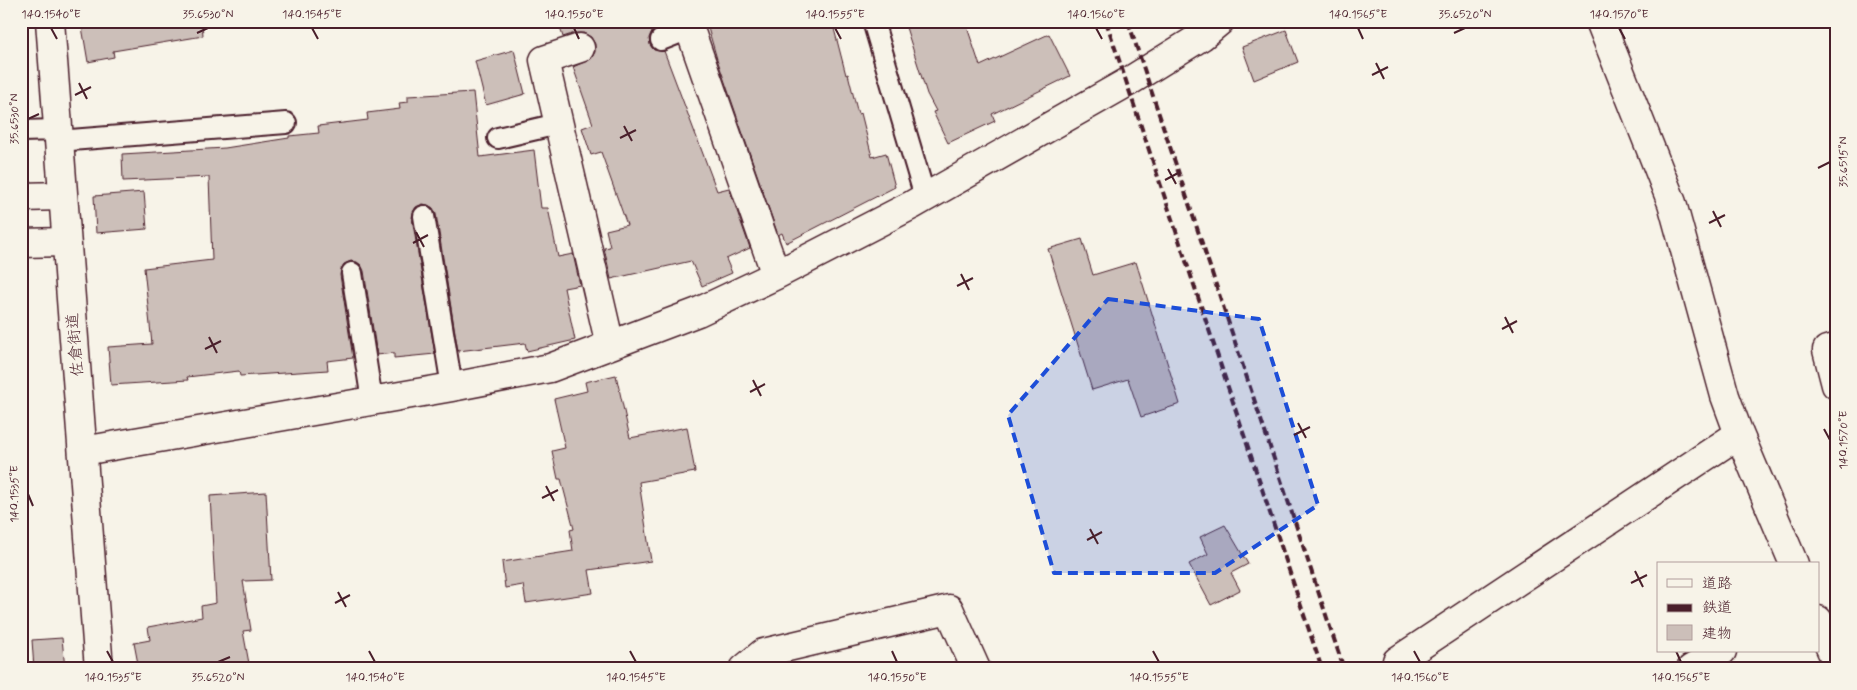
<svg xmlns="http://www.w3.org/2000/svg" width="1857" height="690" font-family="Mynerve,'Klee One',sans-serif">
  <style>
    .building { fill: #ccbfb9; stroke: #4a1f2b }
    .lines { fill: none; stroke-linecap: round; stroke-linejoin: round }
    .service-casing { stroke: #4a1f2b; stroke-width: 24 }
    .minor-casing { stroke: #4a1f2b; stroke-width: 31 }
    .tertiary-casing { stroke: #4a1f2b; stroke-width: 31 }
    .primary-casing { stroke: #4a1f2b; stroke-width: 31 }
    .service { stroke: #f7f3e8; stroke-width: 20 }
    .minor { stroke: #f7f3e8; stroke-width: 28 }
    .tertiary { stroke: #f7f3e8; stroke-width: 28 }
    .primary { stroke: #f7f3e8; stroke-width: 28 }
    .rail { stroke: #4a1f2b; stroke-width: 4; stroke-dasharray: 8 4; stroke-linecap: butt }
    .marked { fill: #1d4ed8; fill-opacity: 0.2; stroke: #1d4ed8; stroke-width: 4; stroke-dasharray: 10 6; stroke-linejoin: round }
    .ticks { fill: none; stroke: #4a1f2b; stroke-width: 2 }
    .labels { text-anchor: middle; stroke-width: 4; stroke-linejoin: round; paint-order: stroke }
    .street-label { font-size: 16px; fill: #4a1f2b; stroke: #f7f3e8 }
    .neatline { fill: none; stroke: #4a1f2b; stroke-width: 2 }
    .ticks-label { font-size: 12px; text-anchor: middle; fill: #4a1f2b }
  </style>
  <rect width="100%" height="100%" fill="#f7f3e8"/>
  <filter id="ink" filterUnits="userSpaceOnUse"><feTurbulence type="fractalNoise" baseFrequency=".02" numOctaves="2"/><feDisplacementMap in="SourceGraphic" scale="10" xChannelSelector="R" yChannelSelector="G"/><feConvolveMatrix kernelMatrix="1 2 1 2 8 2 1 2 1" color-interpolation-filters="sRGB"/></filter>
  <g filter="url(#ink)">
    <path class="building" d="M81 21H202L203 36 113 51 114 57 88 62Z
      M558 21H653L656 29 651 33 649 38 650 45 654 50 664 51 717 191 729 188 750 248 726 259 732 273 702 286 691 261 611 279 604 248 610 247 606 230 627 225 601 152 591 155 582 128 593 124 573 67 591 59 595 52V44L591 37 584 33H575L563 37Z
      M706 21H832L846 75 848 74 858 114 861 113 872 157 886 153 895 187 786 243 782 233 778 235 717 59Z
      M904 21H965L980 66 1049 34 1070 76 992 114 995 121 948 143 933 112 936 111 927 94Z
      M1286 30 1298 62 1254 80 1242 47Z
      M514 50 525 94 486 105 475 61Z
      M473 92 480 157 534 150 541 208H548L558 257 573 254 580 285 564 288 575 340 527 351 525 343 458 351 436 214 433 208 428 205 423 204 416 207 413 212 412 218 435 354 394 358V353L377 355 364 271 361 265 357 262 351 261 344 264 341 269 340 275 353 358 327 361 328 370 240 376 239 371 187 377 188 380 111 385 108 347 152 344 144 268 212 260 209 177 123 181 122 154 225 148 289 138V136L319 133 318 126 368 120 367 113 400 109 399 103 408 102V96Z
      M144 192 147 229 96 233 94 196Z
      M1082 239 1093 275 1136 262 1180 404 1141 417 1128 379 1092 390 1048 249Z
      M616 375 630 438 687 427 695 472 639 482 651 561 589 570 593 593 526 603 523 585 505 588 502 562 573 551 570 530 574 529 561 479H558L552 451 565 448 554 399 587 391 585 382Z
      M266 492 271 580 243 581 251 630 243 631 250 669H139L134 643 150 640 148 627 202 617 201 606 216 603 210 496Z
      M1225 525 1248 564 1231 573 1240 590 1211 605 1189 564 1208 554 1200 537Z
      M62 638 65 669H34L32 640Z"/>
    <g class="lines">
      <defs>
        <path id="service" d="M873 21 925 197
          M661 40 689 29
          M21 131 57 130
          M498 138 558 124
          M58 141 286 123
          M424 216 452 387
          M352 273 372 401"/>
        <path id="minor" d="M687 21 776 275
          M1600 21 1672 203 1725 396 1739 434 1794 564
          M580 48 544 60 610 345
          M1836 348 1827 350 1836 385
          M83 451 452 387 550 368 698 312 776 275 912 205 1128 82 1202 36 1220 21
          M1818 620 1836 661
          M744 669 763 653 949 609 976 669
          M1400 669 1397 661 1739 434
          M1691 669 1722 651"/>
        <path id="tertiary" d="M21 197 62 196
          M21 243 66 242"/>
        <path id="primary" d="M50 21 99 669"/>
      </defs>
      <use href="#service" class="service-casing"/>
      <use href="#minor" class="minor-casing"/>
      <use href="#tertiary" class="tertiary-casing"/>
      <use href="#primary" class="primary-casing"/>
      <use href="#service" class="service"/>
      <use href="#minor" class="minor"/>
      <use href="#tertiary" class="tertiary"/>
      <use href="#primary" class="primary"/>
      <path class="rail" d="M1106 21 1322 669
        M1128 21 1344 669"/>
    </g>
  </g>
  <path class="marked" d="M1108 299 1259 319 1318 505 1215 573H1054L1008 415Z"/>
  <path class="ticks" d="M51 28 57 39M312 28 318 39M574 28 579 39M835 28 841 39M1096 28 1102 39M1358 28 1363 39M1619 28 1625 39M197 33 208 28M1454 33 1465 28M1376 63 1384 79M1372 75 1388 67M79 83 87 99M75 95 91 87M28 119 39 114M624 126 632 141M620 138 636 130M1818 168 1830 162M1168 169 1176 184M1165 180 1180 172M1713 211 1721 227M1709 223 1725 215M416 232 424 247M413 243 428 235M961 274 969 290M957 286 973 278M1505 317 1513 333M1502 329 1517 321M209 337 217 353M205 349 221 341M753 380 761 396M750 392 765 384M1298 423 1306 438M1824 429 1830 440M1294 435 1310 427M546 486 554 501M28 494 33 506M542 498 558 490M1090 529 1098 544M1087 540 1102 532M1635 571 1643 587M1631 583 1647 575M338 592 346 607M335 603 350 595M107 651 113 662M369 651 375 662M630 651 636 662M892 651 897 662M1153 651 1159 662M1414 651 1420 662M1676 651 1681 662M218 662 230 657"/>
  <g class="labels">
    <g class="street-label">
      <text transform="translate(74 345) rotate(-95)" y="6">佐倉街道</text>
    </g>
  </g>
  <rect width="1857" height="690" fill="none" stroke="#f7f3e8" stroke-width="55"/>
  <rect x="1657" y="562" width="162" height="90" fill="#f7f3e8" stroke="#b29e9c"/>
  <rect x="1667" y="579" width="25" height="8" fill="#f7f3e8" stroke="#b29e9c"/>
  <text x="1702" y="588" font-size="15" fill="#4a1f2b">道路</text>
  <rect x="1667" y="604" width="25" height="8" fill="#4a1f2b" stroke="#b29e9c"/>
  <text x="1702" y="612" font-size="15" fill="#4a1f2b">鉄道</text>
  <rect x="1667" y="625" width="25" height="15" fill="#ccbfb9" stroke="#b29e9c"/>
  <text x="1702" y="638" font-size="15" fill="#4a1f2b">建物</text>
  <rect x="28" y="28" width="1802" height="634" class="neatline"/>
  <g class="ticks-label">
    <text x="51" y="18">140.1540°E</text>
    <text x="208" y="18">35.6530°N</text>
    <text x="312" y="18">140.1545°E</text>
    <text x="574" y="18">140.1550°E</text>
    <text x="835" y="18">140.1555°E</text>
    <text x="1096" y="18">140.1560°E</text>
    <text x="1358" y="18">140.1565°E</text>
    <text x="1465" y="18">35.6520°N</text>
    <text x="1619" y="18">140.1570°E</text>
    <text transform="translate(14 119) rotate(-90)" y="4">35.6530°N</text>
    <text transform="translate(1843 162) rotate(-90)" y="4">35.6515°N</text>
    <text transform="translate(1843 440) rotate(-90)" y="4">140.1570°E</text>
    <text transform="translate(14 494) rotate(-90)" y="4">140.1535°E</text>
    <text x="113" y="681">140.1535°E</text>
    <text x="218" y="681">35.6520°N</text>
    <text x="375" y="681">140.1540°E</text>
    <text x="636" y="681">140.1545°E</text>
    <text x="897" y="681">140.1550°E</text>
    <text x="1159" y="681">140.1555°E</text>
    <text x="1420" y="681">140.1560°E</text>
    <text x="1681" y="681">140.1565°E</text>
  </g>
</svg>
